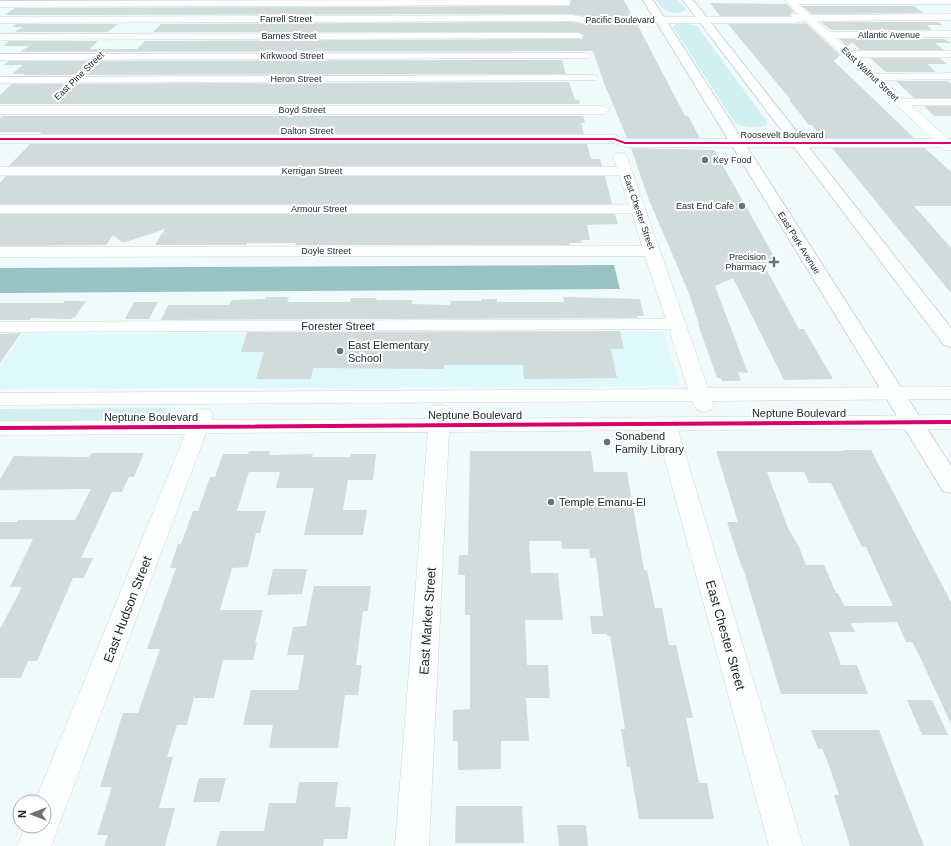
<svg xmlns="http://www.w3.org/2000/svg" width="951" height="846" font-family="Arial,sans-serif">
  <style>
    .built { fill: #dff9fa }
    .green { fill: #d2f0f2 }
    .water { fill: #99c2c5 }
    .building { fill: #d1dbdb; fill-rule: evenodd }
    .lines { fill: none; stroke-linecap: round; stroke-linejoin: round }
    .street-casing { stroke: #cbd5d5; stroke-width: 1 }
    .highway-casing { stroke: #cbd5d5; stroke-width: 2 }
    .street { fill: #fdfefe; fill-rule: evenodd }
    .highway { fill: #fdfefe; fill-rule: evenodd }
    .cycleway-casing { stroke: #fff; stroke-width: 3 }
    .cycleway { fill: #d6006c; fill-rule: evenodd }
    .poi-dot { fill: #697374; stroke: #fff; stroke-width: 1.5 }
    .labels { text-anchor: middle; stroke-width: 4; stroke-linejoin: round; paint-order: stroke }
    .far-street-label { font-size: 9px; fill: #202b2c; stroke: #fff }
    .far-poi-label { font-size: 9px; fill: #202b2c; stroke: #fff; text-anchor: end }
    .street-label { font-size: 11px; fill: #202b2c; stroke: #fff }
    .poi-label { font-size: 11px; fill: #202b2c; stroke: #fff; text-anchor: start }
    .near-street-label { font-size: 13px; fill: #202b2c; stroke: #fff }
  </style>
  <rect width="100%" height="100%" fill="#f0fafa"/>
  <path class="built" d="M663 332 680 386 0 389V367L23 334Z"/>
  <path class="green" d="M656 0H678L686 10C672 17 663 11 656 0Z
    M684 23 697 26 768 123 766 126C755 128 746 128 735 123L673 27 676 24Z
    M167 408 161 423 0 424V409Z"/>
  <path class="water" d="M614 265 620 289 0 293V268Z"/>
  <path class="building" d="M571 0H624L632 16H583L572 14 5 15 15 8 570 6Z
    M710 3 787 4 795 12 791 13 790 16H720Z
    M802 6H914L924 13 812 14Z
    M572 22 583 24H637L685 116H688L700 138H627L604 83 593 51 20 52 29 46H3L9 41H98L90 49H137L145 41 582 39 584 35 578 32H153L161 24Z
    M821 22H938L943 25H927L932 30H831Z
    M806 23 840 55 834 61 914 138H822L812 125H809L789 100H791L728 24H793Z
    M16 24H118L108 32H14L23 27H12Z
    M840 39H944L951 43H935L944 50H860L852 42 847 47Z
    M870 58H939L947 64H927L936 72H886Z
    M562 60 566 74 23 75 25 74H12L23 65H4L8 61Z
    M896 81H947L951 84V98H914Z
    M569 82 575 100H579L580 104H0V95L12 84Z
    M924 106H951V116H934Z
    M3 116H583L585 123H581L584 134H40L42 132H0V118Z
    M30 144H587L591 159H600L602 166H9Z
    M631 148 714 150 779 265H764L799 329H804L833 379 784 380 733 278 715 286 748 373 738 372 741 381H722L721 378H717L698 324H699L688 291 649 200Z
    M832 148H925L951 172V206H914L951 248V293Z
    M6 176H605L612 204H0V183Z
    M0 214H615L618 224 587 225 590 240H581L582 243H569L570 245H295L296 243H247V245H155L165 229 126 242H122L113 235 106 245 0 246Z
    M266 297H289L287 302H350L351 298H377L376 300H412V304L450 305 451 301H481V299H497V302H564L563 297 640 299 644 316H637V318H616L161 320 168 305H229L232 300 265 299Z
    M65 301H86L75 317 70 319 31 318 30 320H0V303H63Z
    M134 302H158L149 319H125Z
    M620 331 624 349H611L617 378 524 379 523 365H444V369L313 368 311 379H256L264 352H241L247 332Z
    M21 333 0 363V334Z
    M843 450H871L951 602V724L919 655 912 642H906L897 622 851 623 855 632H829L841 665H857L868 694H781L743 568H742L727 522H738L716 451H844ZM767 472H804L809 483H831L862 547H866L893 606H844L838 593H836L824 565H806L799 547 788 528Z
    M249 451H270L269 455 313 454 312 457H350L351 454H376L373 480H348L343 510H367L363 535H304L314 488H276L280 472H249L237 511H266L260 533H256L248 567 232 568 220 610H263L255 643H257L253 660H223L214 698H194L187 725H177L167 757H173L159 808H175L165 846H104L108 835H97L112 787H100L123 713H138L160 649H147L176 568H170L178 544H181L193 511H198L210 477H215L223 454H248Z
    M470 451H591L594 472H627L644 570H647L655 608H662L669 645H676L693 718H686L699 783H707L714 819H639L630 767H627L621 729H625L610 636H607V634H592L590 616H603L596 558H590L589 549H562L561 541H529L531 573H558L563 620H525L527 665H548L550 698H526L529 741H501V769L458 770V741H453V710L470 709V615H465V575H458L459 555H468Z
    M91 453H144L134 477H129L122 492H112L81 558H93L84 578H73L37 661H28L21 678H0V629L22 587H10L33 539H0V522H17L18 520H75L91 489 0 490V479L14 456 89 457Z
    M273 569H307L302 594 267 595Z
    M314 586H371L368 611H363L356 665H362L358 695H345L338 748H269L273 725H243L251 690H298L304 655H287L293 627 306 626Z
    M907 700H932L948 735H922Z
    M811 730H879L924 846H850L834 795H839L827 760 822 749H818Z
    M199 778H226L220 802H193Z
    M299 782H338L335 807H351L347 839H324L323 846H216L220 831H264L269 803H296Z
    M456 806H522L524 843H455Z
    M557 825H586L588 846H559Z"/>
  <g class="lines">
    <defs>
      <path id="street" d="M567 0 570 1V5L0 7V1Z
        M785 0H951V4H798L811 15 951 14V20L817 21 830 32 951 31V37L836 38 850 51H951V57H857L876 74 951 73V79L883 80 903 99H951V105H911L948 139H951V150H944L941 147H625L613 143H0V135H614L626 139H933L806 21 793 23H583L572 21 0 23V17L572 15 583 17H791L792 14H799Z
        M578 33 581 34 583 36 581 38 0 40V34Z
        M585 53 589 54 590 56 589 58 0 60V54Z
        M593 75 597 76 598 78 597 80 0 83V77Z
        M0 106H604L610 110 604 114H0Z
        M620 153 625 154 627 157 708 388 951 387V399L712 401 714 406 711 410 704 412 697 410 692 401 0 405V393L688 389 669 329 0 332V322L666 319 645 256 0 257V247L642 246 632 213H0V205H629L619 175H0V167H617L613 157 615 154Z
        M440 405 447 406 450 411V419L951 415V429L678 430 803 846H769L657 430 449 432 429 846H395L428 432 206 433 51 846H17L26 826H44V802H35L185 434 0 435V421L191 420 196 410 203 409 210 410 213 415 212 420 429 419 430 411 433 406Z"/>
      <path id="highway" d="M643 0H653L951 466V493L943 491Z
        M683 0H693L951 328V347L944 345Z"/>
    </defs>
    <use href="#street" class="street-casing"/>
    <use href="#highway" class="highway-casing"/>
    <use href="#street" class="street"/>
    <use href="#highway" class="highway"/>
    <defs>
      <path id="cycleway" d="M0 138H614L625 142H951V144H625L614 140H0Z
        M951 420V424L0 430V426Z"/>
    </defs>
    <use href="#cycleway" class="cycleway-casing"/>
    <use href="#cycleway" class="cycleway"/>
  </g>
  <g class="poi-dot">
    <circle cx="705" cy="160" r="4"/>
    <circle cx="742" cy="206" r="4"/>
    <path d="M772 256h4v4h4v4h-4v4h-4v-4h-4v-4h4z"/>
    <circle cx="340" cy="351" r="4"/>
    <circle cx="607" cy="442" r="4"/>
    <circle cx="551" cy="502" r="4"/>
  </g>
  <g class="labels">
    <g class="far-street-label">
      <text x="286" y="22">Farrell Street</text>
      <text x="620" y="23">Pacific Boulevard</text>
      <text x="889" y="38">Atlantic Avenue</text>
      <text x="289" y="39">Barnes Street</text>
      <text x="292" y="59">Kirkwood Street</text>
      <text transform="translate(870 74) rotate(43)" y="3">East Walnut Street</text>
      <text transform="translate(79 76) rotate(-44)" y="3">East Pine Street</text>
      <text x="296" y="82">Heron Street</text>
      <text x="302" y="113">Boyd Street</text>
      <text x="307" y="134">Dalton Street</text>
      <text x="782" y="138">Roosevelt Boulevard</text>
      <text x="312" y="174">Kerrigan Street</text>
      <text x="319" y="212">Armour Street</text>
      <text transform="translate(639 212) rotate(71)" y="3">East Chester Street</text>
      <text transform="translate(799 243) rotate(58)" y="3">East Park Avenue</text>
      <text x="326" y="254">Doyle Street</text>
    </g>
    <g class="far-poi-label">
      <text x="713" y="163" text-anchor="start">Key Food</text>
      <text x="734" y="209">East End Cafe</text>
      <text x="766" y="260">Precision<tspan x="766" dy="10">Pharmacy</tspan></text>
    </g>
    <g class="street-label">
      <text x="338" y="330">Forester Street</text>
      <text x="799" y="417">Neptune Boulevard</text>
      <text x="475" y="419">Neptune Boulevard</text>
      <text x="151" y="421">Neptune Boulevard</text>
    </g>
    <g class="poi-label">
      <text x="348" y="349">East Elementary<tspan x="348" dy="13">School</tspan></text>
      <text x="615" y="440">Sonabend<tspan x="615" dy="13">Family Library</tspan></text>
      <text x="559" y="506">Temple Emanu-El</text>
    </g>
    <g class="near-street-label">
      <text transform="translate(127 609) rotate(-69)" y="5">East Hudson Street</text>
      <text transform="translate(427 621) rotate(-86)" y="5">East Market Street</text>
      <text transform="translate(726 635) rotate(74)" y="5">East Chester Street</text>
    </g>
  </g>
  <g transform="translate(32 814) rotate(270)"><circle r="19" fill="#ffffff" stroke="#a6aaab"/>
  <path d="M0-3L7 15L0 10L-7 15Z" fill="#697374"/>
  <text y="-6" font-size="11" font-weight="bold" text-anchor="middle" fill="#202b2c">N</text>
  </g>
</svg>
